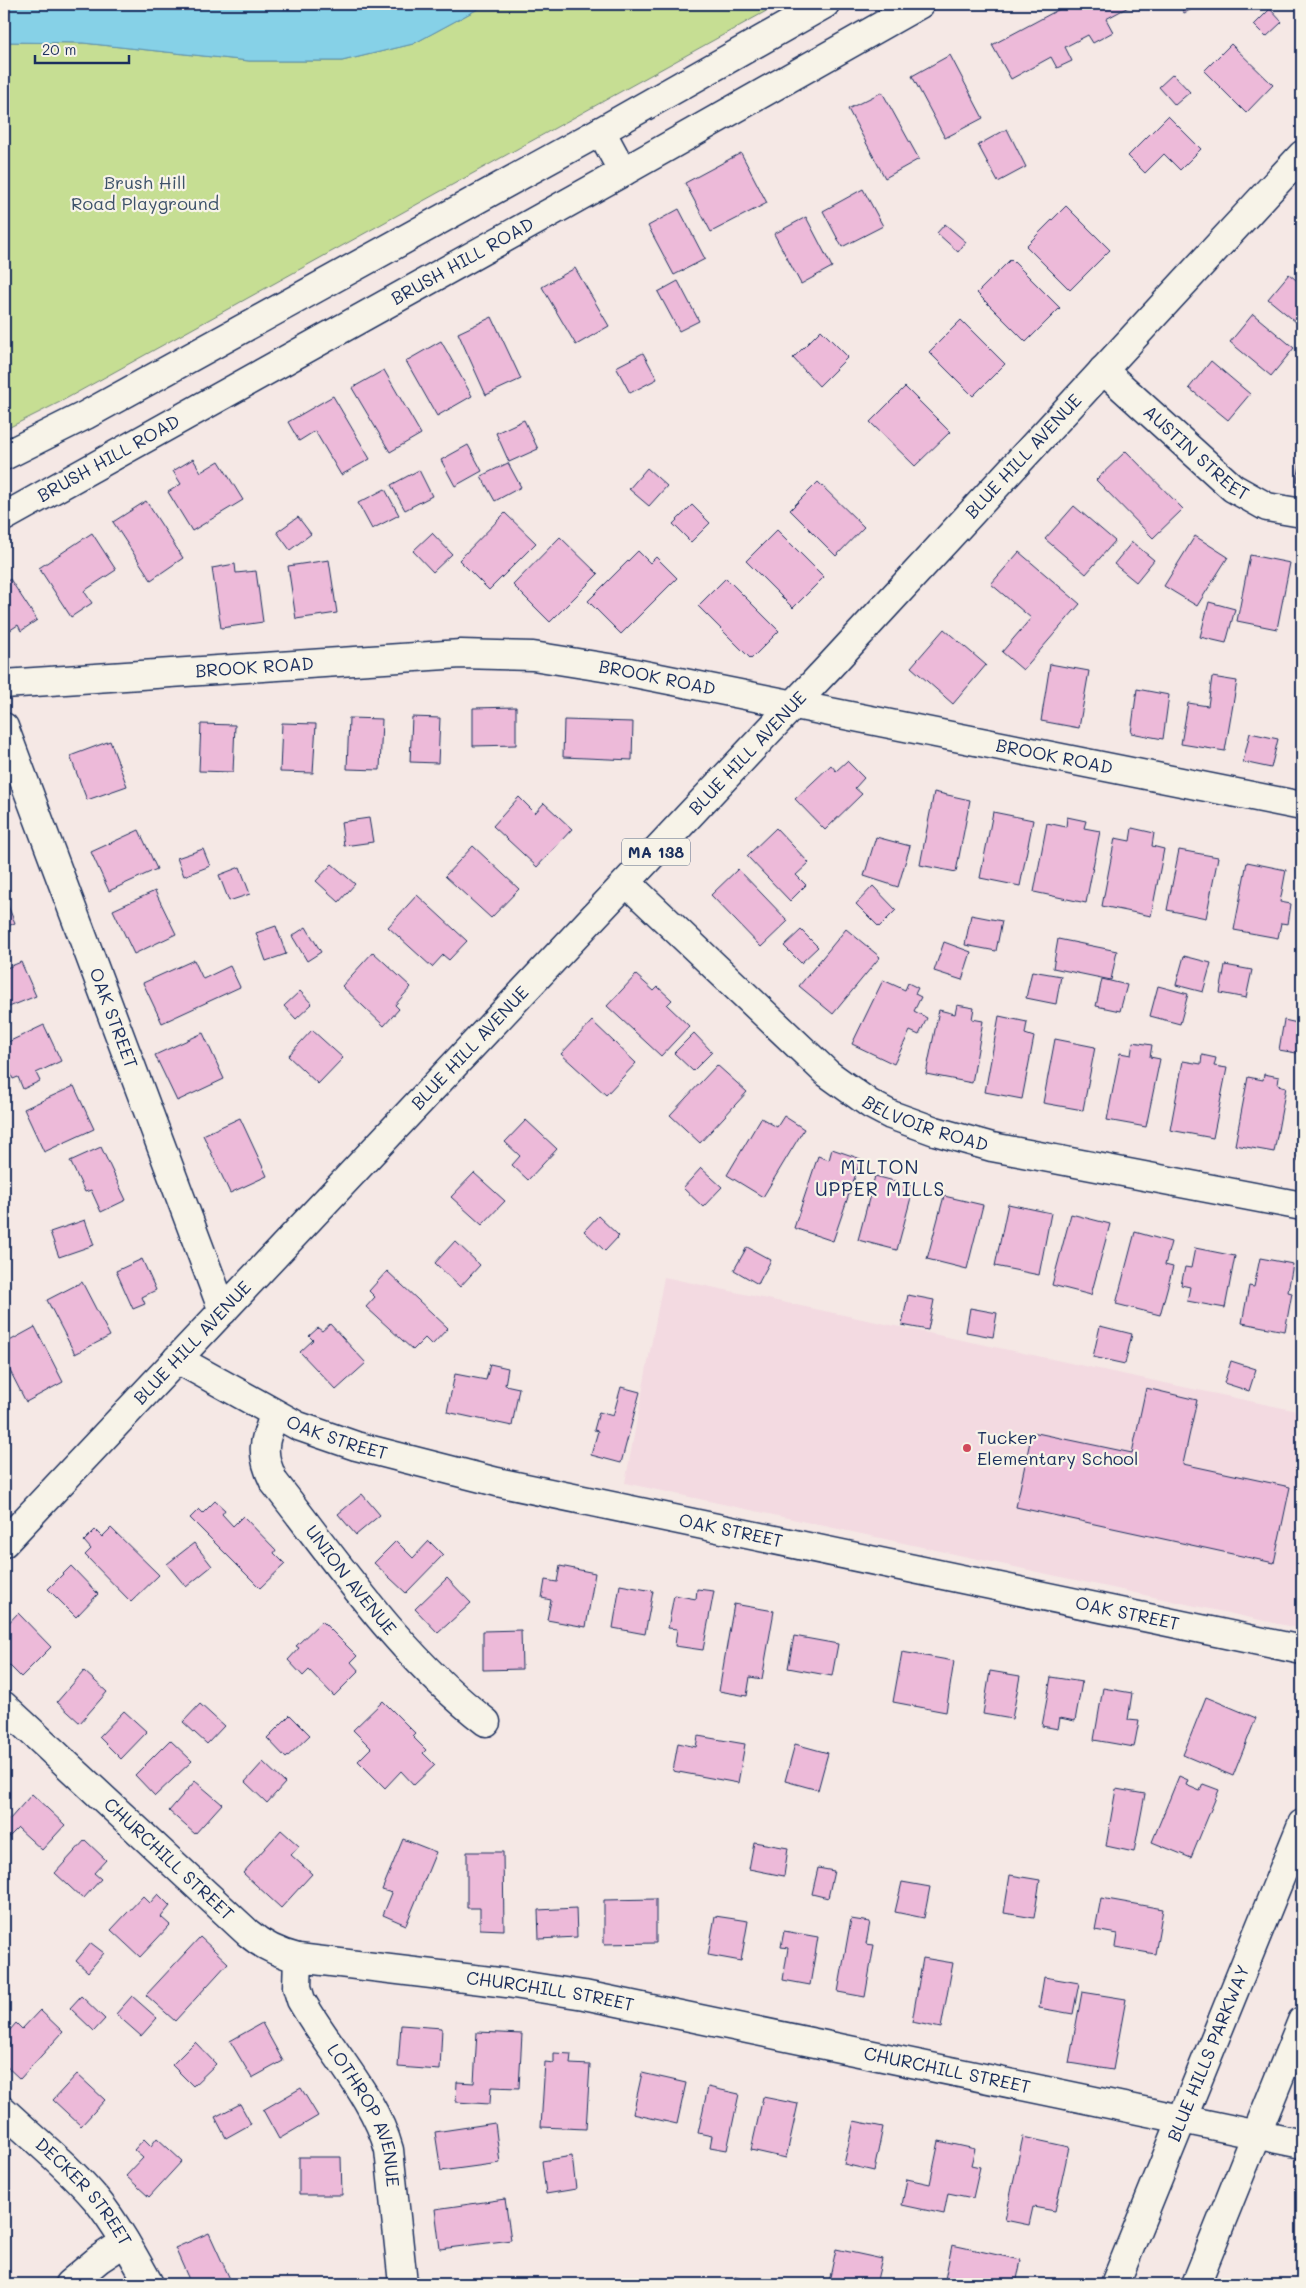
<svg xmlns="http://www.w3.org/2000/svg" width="1306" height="2288" font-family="Mali,sans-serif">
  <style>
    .built { fill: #f3dae1 }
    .green { fill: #c6de93; stroke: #708678 }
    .water { fill: #86d1e7; stroke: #5b90b0 }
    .building { fill: #edbad9; stroke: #1b2f5e }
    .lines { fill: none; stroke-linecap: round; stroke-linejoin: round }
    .minor-casing { stroke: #1b2f5e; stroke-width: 31 }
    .secondary-casing { stroke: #1b2f5e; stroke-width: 31 }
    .trunk-casing { stroke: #1b2f5e; stroke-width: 31 }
    .minor { stroke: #f7f3e8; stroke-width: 28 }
    .secondary { stroke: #f7f3e8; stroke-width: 28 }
    .trunk { stroke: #f7f3e8; stroke-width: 28 }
    .poi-dot { fill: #d1495b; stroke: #f7f3e8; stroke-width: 2 }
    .labels { text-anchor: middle; stroke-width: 4.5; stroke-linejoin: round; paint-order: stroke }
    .shield { fill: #f7f3e8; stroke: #5d6a87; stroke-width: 1 }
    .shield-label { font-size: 16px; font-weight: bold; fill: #1b2f5e }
    .park-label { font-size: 18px; fill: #3d5269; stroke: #f7f3e8 }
    .street-label { font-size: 18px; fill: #1b2f5e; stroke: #f7f3e8 }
    .poi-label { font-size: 18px; fill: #1b2f5e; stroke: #f7f3e8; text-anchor: start }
    .neighbourhood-label { font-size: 19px; letter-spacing: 1px; fill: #1b2f5e; stroke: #f7f3e8 }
  </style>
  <rect width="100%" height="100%" fill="#f5e8e5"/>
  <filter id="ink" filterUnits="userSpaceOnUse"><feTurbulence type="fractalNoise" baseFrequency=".02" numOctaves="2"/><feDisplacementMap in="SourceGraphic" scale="10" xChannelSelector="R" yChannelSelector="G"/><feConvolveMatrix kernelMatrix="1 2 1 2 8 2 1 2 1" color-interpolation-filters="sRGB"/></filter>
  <g filter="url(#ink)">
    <path class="built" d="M664 1277 1302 1412V1629L625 1483Z"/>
    <path class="green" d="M487 4H779L60 402 4 430V42L83 43 249 61H342L413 44Z"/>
    <path class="water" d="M4 4H487L413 44 342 61H249L83 43 4 42Z"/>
    <path class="building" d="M1069 4 1132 5 1106 19 1113 32 1093 43 1088 35 1065 47 1072 61 1057 68 1051 57 1011 79 992 45Z
      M1179 4H1202L1184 13Z
      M1270 9 1282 22 1266 37 1254 25Z
      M1231 44 1273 85 1246 113 1204 71Z
      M950 55 983 118 945 138 912 76Z
      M1173 74 1190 92 1175 105 1159 87Z
      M882 92 919 159 885 178 848 109Z
      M1168 116 1201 149 1180 170 1164 154 1145 173 1128 156Z
      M1007 129 1026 167 998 182 978 145Z
      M741 153 767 203 711 232 685 183Z
      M863 189 883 226 842 247 823 211Z
      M1066 206 1110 250 1070 290 1026 246Z
      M679 209 705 259 674 275 648 226Z
      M806 217 832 267 801 284 774 234Z
      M945 224 966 242 958 252 937 233Z
      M1011 259 1060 308 1026 342 977 293Z
      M575 268 609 326 576 345 542 287Z
      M1289 274 1302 285V327L1268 299Z
      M678 281 699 321 679 331 658 292Z
      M1253 314 1294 348 1271 376 1230 342Z
      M492 317 521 379 486 395 458 333Z
      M961 320 1005 364 973 396 929 352Z
      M821 330 848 357 819 386 793 358Z
      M441 341 472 396 437 416 406 361Z
      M643 353 657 379 630 393 616 367Z
      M1211 361 1250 394 1228 420 1189 388Z
      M384 370 421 434 390 452 352 388Z
      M905 387 950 432 915 466 870 422Z
      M333 396 370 459 341 475 315 431 299 441 288 422Z
      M524 420 538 449 509 462 496 433Z
      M468 445 482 471 455 486 441 460Z
      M1126 451 1183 509 1153 538 1096 480Z
      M1302 451V482L1297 481Z
      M193 459 201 472 219 461 243 500 192 531 168 492 181 484 173 471Z
      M508 463 521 487 495 501 481 476Z
      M647 468 667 486 649 506 629 489Z
      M419 470 432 496 405 510 391 485Z
      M818 482 864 527 836 556 790 510Z
      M385 489 399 515 372 529 358 503Z
      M146 501 183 558 151 580 113 522Z
      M692 505 710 523 691 542 673 524Z
      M1074 506 1115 541 1086 574 1045 539Z
      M505 513 536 543 489 590 459 560Z
      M298 517 311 534 290 550 277 532Z
      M777 530 824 577 793 608 746 561Z
      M92 533 116 570 84 591 92 603 71 617 39 568Z
      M432 533 452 554 433 572 413 551Z
      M1195 536 1228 557 1197 606 1164 586Z
      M560 537 598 574 550 622 513 585Z
      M1132 542 1154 560 1136 582 1114 564Z
      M638 551 650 563 656 557 677 578 621 634 588 601Z
      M1019 552 1080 604 1023 670 1002 652 1031 618 991 584Z
      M1250 555 1290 563 1277 629 1237 621Z
      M329 560 337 613 296 619 288 566Z
      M235 564 236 573 256 571 263 622 221 628 212 568Z
      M726 578 779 631 751 659 698 606Z
      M10 579 37 620 21 631 18 625 4 634V584Z
      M1302 591V615L1298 614Z
      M1209 602 1235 609 1226 643 1200 637Z
      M944 629 986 665 953 704 911 667Z
      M1050 664 1089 671 1079 728 1041 721Z
      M1212 677 1237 681 1225 751 1181 744 1188 703 1208 706Z
      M1137 689 1169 695 1163 739 1131 733Z
      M516 707V745L473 746V708Z
      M412 717 440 718 438 763 410 762Z
      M349 718 382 719 380 770 347 769Z
      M564 720 633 722 632 760 563 757Z
      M282 723 316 724 313 773 280 772Z
      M201 724 235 725 233 772 199 771Z
      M1250 733 1278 739 1271 768 1243 762Z
      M110 741 127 786 87 800 70 756Z
      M847 761 864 778 855 788 862 794 825 830 795 799 831 765 836 771Z
      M934 792 970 800 956 872 920 865Z
      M519 797 535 813 544 803 572 829 537 867 493 826Z
      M993 812 1033 820 1020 886 980 878Z
      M1067 817 1086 821 1084 828 1100 831 1086 903 1034 892 1047 823 1066 827Z
      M369 818 373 842 344 846 341 822Z
      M776 828 809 863 796 875 806 885 790 901 747 856Z
      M1132 828 1154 833 1152 846 1164 849 1151 916 1102 906 1115 838 1130 841Z
      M139 830 157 869 109 891 91 852Z
      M876 837 910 846 898 887 864 876Z
      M473 846 519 889 491 918 445 876Z
      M203 849 210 866 184 876 177 858Z
      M1179 850 1218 857 1206 918 1167 910Z
      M1247 862 1286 870 1280 902 1291 904 1288 924 1281 923 1278 938 1234 930Z
      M332 864 355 884 339 902 316 881Z
      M240 867 250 894 229 901 219 875Z
      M738 869 788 921 761 947 711 895Z
      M873 886 896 910 879 927 856 904Z
      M155 891 176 934 134 954 113 910Z
      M417 895 467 941 449 960 443 955 432 967 388 927Z
      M4 896 15 923 4 928Z
      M971 915 1002 921 996 951 965 945Z
      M276 926 286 954 266 961 256 933Z
      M306 927 321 952 307 961 292 936Z
      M846 929 880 957 833 1014 799 986Z
      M801 930 818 947 801 963 784 946Z
      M1058 939 1117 951 1111 980 1053 968Z
      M944 942 971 952 962 980 934 971Z
      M373 952 411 987 395 1005 399 1009 384 1026 342 986Z
      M1184 956 1211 963 1203 992 1176 985Z
      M194 960 203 979 230 966 240 987 162 1023 143 983Z
      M21 962 36 996 4 1009V969Z
      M1225 965 1252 970 1246 998 1220 993Z
      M1032 971 1061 976 1056 1004 1026 998Z
      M636 975 654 991 658 987 672 1000 667 1005 689 1026 661 1056 607 1006Z
      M1102 979 1127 985 1120 1011 1096 1006Z
      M883 980 905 990 908 983 918 988 915 994 921 997 914 1011 927 1018 919 1035 910 1031 894 1064 852 1044Z
      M1158 986 1188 994 1180 1024 1150 1016Z
      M300 991 312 1004 296 1019 284 1006Z
      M957 1005 974 1008 972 1019 983 1021 972 1083 926 1074 939 1010 955 1014Z
      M999 1016 1027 1022 1025 1034 1034 1037 1022 1099 985 1092Z
      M1284 1020 1302 1024V1054L1279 1050Z
      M592 1021 636 1063 606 1095 561 1054Z
      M44 1025 61 1061 36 1073 40 1081 23 1089 18 1077 13 1079 4 1059V1044Z
      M312 1030 343 1058 318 1084 288 1056Z
      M203 1033 224 1079 177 1101 155 1055Z
      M694 1033 712 1052 693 1071 674 1053Z
      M1055 1039 1095 1047 1083 1110 1043 1103Z
      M1133 1042 1152 1045 1150 1057 1160 1059 1146 1127 1107 1120 1120 1053 1131 1055Z
      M1202 1055 1216 1058 1214 1066 1227 1068 1213 1138 1170 1130 1183 1061 1201 1064Z
      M717 1065 747 1092 700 1143 670 1115Z
      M1264 1074 1279 1077 1278 1085 1286 1087 1274 1152 1235 1145 1248 1077 1263 1080Z
      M74 1086 94 1129 44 1152 24 1109Z
      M784 1116 804 1129 763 1197 727 1175 761 1118 777 1127Z
      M240 1118 267 1176 230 1193 203 1135Z
      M526 1120 557 1149 528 1180 512 1165 520 1156 505 1142Z
      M1302 1131V1162L1297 1161Z
      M101 1147 126 1200 101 1212 91 1190 85 1192 70 1161Z
      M832 1149 861 1159 833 1241 794 1228 818 1156 829 1160Z
      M701 1168 722 1187 703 1207 683 1188Z
      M474 1173 505 1201 482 1225 451 1197Z
      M875 1176 914 1186 897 1250 858 1240Z
      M944 1196 983 1205 967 1269 927 1259Z
      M1008 1204 1051 1213 1039 1275 995 1266Z
      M1071 1214 1110 1224 1091 1295 1052 1285Z
      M598 1216 619 1236 605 1251 584 1231Z
      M85 1220 94 1245 59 1257 50 1232Z
      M1135 1232 1171 1242 1165 1265 1173 1267 1160 1315 1116 1304Z
      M455 1241 480 1265 460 1287 435 1263Z
      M747 1247 771 1260 758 1284 734 1270Z
      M1195 1248 1235 1256 1225 1308 1187 1301 1190 1287 1181 1285 1185 1267 1191 1268Z
      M1260 1258 1293 1264 1288 1292 1292 1293 1285 1331 1242 1323 1249 1286 1254 1287Z
      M142 1259 156 1290 142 1297 145 1304 133 1309 116 1271Z
      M387 1271 448 1328 432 1345 425 1338 413 1350 366 1307 375 1297 369 1291Z
      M82 1282 110 1336 75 1354 47 1300Z
      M908 1295 934 1300 928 1330 902 1325Z
      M970 1308 997 1313 993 1337 966 1332Z
      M330 1324 366 1363 336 1390 300 1352 313 1340 309 1336 318 1328 322 1331Z
      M1100 1326 1132 1334 1125 1364 1093 1357Z
      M35 1327 63 1382 26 1402 4 1359V1344Z
      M1231 1361 1256 1369 1249 1391 1224 1383Z
      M490 1364 508 1368 505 1385 519 1388 512 1426 447 1412 455 1374 486 1380Z
      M621 1387 640 1392 621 1463 591 1455 598 1431 594 1430 599 1412 613 1416Z
      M1146 1388 1197 1400 1183 1464 1290 1487 1274 1563 1016 1507 1032 1432 1132 1453Z
      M362 1494 380 1515 356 1535 338 1514Z
      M215 1501 225 1510 222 1514 233 1526 243 1516 276 1550 274 1553 285 1564 260 1588 190 1518 199 1509 203 1513Z
      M111 1528 159 1575 131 1602 85 1555 91 1549 84 1541 95 1530 102 1537Z
      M396 1541 413 1558 429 1541 443 1555 406 1593 374 1563Z
      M194 1543 212 1566 186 1587 167 1564Z
      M71 1566 98 1594 76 1617 48 1589Z
      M560 1566 595 1573 586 1627 547 1620 551 1600 542 1598 545 1580 557 1582Z
      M447 1578 471 1603 438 1633 415 1609Z
      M620 1585 653 1591 645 1634 613 1628Z
      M697 1589 714 1591 703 1650 675 1646 677 1629 668 1628 674 1595 696 1599Z
      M734 1604 774 1611 762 1679 750 1677 747 1696 719 1691Z
      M18 1613 51 1647 21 1677 4 1660V1628Z
      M322 1621 357 1656 351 1662 359 1671 334 1696 309 1670 303 1676 288 1660 299 1648 296 1646Z
      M521 1630 522 1669 483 1670V1631Z
      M794 1636 838 1644 832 1676 788 1668Z
      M902 1652 954 1661 946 1712 893 1702Z
      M84 1671 107 1692 80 1723 57 1702Z
      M990 1671 1020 1676 1012 1719 983 1714Z
      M1051 1677 1082 1682 1075 1721 1060 1718 1058 1729 1042 1726Z
      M1103 1688 1132 1693 1128 1720 1139 1721 1134 1747 1094 1740Z
      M1206 1697 1256 1718 1233 1776 1183 1755Z
      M383 1701 415 1733 412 1736 426 1750 423 1753 435 1765 414 1785 401 1771 385 1788 358 1761 371 1748 353 1730Z
      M200 1704 224 1726 207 1744 183 1722Z
      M124 1711 147 1732 121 1759 99 1737Z
      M290 1715 310 1735 286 1758 267 1738Z
      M698 1736 745 1744 738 1783 673 1771 678 1743 696 1747Z
      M170 1740 192 1761 155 1796 135 1775Z
      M795 1744 828 1753 818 1790 785 1781Z
      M263 1762 285 1783 267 1803 245 1782Z
      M1179 1776 1188 1780 1186 1785 1200 1791 1203 1784 1219 1790 1191 1858 1152 1842Z
      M195 1781 222 1804 195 1834 169 1811Z
      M1116 1789 1145 1794 1134 1852 1106 1846Z
      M32 1794 65 1825 42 1850 18 1828 6 1840 4 1838V1815L9 1820Z
      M281 1830 299 1846 291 1855 312 1874 281 1908 243 1873Z
      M403 1839 436 1852 406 1925 383 1915 392 1893 382 1890Z
      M85 1840 106 1860 94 1873 101 1879 83 1899 55 1873Z
      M754 1842 788 1848 784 1876 749 1869Z
      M467 1852H503L504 1930 480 1929V1908H467Z
      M818 1868 834 1871 828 1898 812 1894Z
      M1010 1875 1040 1880 1034 1918 1004 1913Z
      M902 1882 930 1887 924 1918 895 1912Z
      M158 1894 170 1906 161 1917 170 1925 140 1957 111 1930 143 1896 150 1903Z
      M1101 1898 1163 1909 1155 1954 1115 1947 1117 1934 1095 1930Z
      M656 1899V1943L604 1944V1900Z
      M576 1908 577 1937 539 1939 538 1910Z
      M715 1916 748 1921 741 1961 708 1955Z
      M851 1919 870 1922 866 1944 874 1945 865 1997 838 1992Z
      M784 1931 818 1937 810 1985 783 1980 788 1948 781 1947Z
      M200 1937 228 1963 175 2021 146 1995Z
      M91 1943 104 1953 88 1972 76 1961Z
      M923 1958 953 1963 941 2028 912 2022Z
      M1044 1977 1079 1983 1073 2014 1039 2008Z
      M1082 1992 1126 1999 1113 2070 1069 2063Z
      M81 1996 105 2019 94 2031 70 2008Z
      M132 1996 157 2018 141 2036 116 2014Z
      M40 2010 63 2032 20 2079 4 2064V2050L10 2044 4 2037 16 2023 22 2029Z
      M262 2023 283 2061 252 2078 230 2041Z
      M401 2025 442 2028 440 2070 398 2067Z
      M477 2032 522 2034 519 2088 491 2087 490 2104 456 2102 457 2082 474 2083Z
      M195 2042 216 2064 193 2086 172 2065Z
      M554 2053 571 2054 570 2064 590 2065 586 2129 541 2127 545 2062 554 2063Z
      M642 2073 686 2083 677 2124 633 2114Z
      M77 2074 105 2100 81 2126 53 2100Z
      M708 2087 739 2094 727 2150 710 2147 712 2136 698 2133Z
      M301 2088 318 2116 279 2139 263 2110Z
      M763 2097 798 2104 786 2158 751 2150Z
      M240 2104 251 2124 226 2138 215 2117Z
      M854 2121 883 2127 874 2171 844 2164Z
      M495 2123 500 2163 441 2171 435 2132Z
      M1023 2137 1069 2147 1055 2211 1033 2207 1029 2225 1005 2220Z
      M157 2138 182 2161 149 2197 126 2176 143 2158 134 2150 144 2139 151 2146Z
      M939 2141 975 2149 971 2165 980 2167 973 2198 948 2193 944 2214 902 2205 907 2179 930 2184Z
      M572 2156 576 2189 546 2194 542 2161Z
      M299 2157H341L342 2195H299Z
      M505 2199 511 2240 440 2249 435 2209Z
      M209 2233 230 2279 219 2284H191L175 2248Z
      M952 2245 1021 2260 1016 2284H944Z
      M836 2249 882 2259 876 2284H841L829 2282Z
      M735 2277 762 2284H733Z"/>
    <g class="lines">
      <defs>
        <g id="minor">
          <path id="s1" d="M1103 370 1233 488 1267 507 1302 513"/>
          <path id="s2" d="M4 684 461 654 533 656 609 668 1302 806"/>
          <path id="s3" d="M4 727 223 1311"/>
          <path id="s4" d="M627 883 827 1073 870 1104 891 1115 935 1131 992 1147 1302 1206"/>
          <path id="s5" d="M177 1359 298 1426 356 1446 497 1482 1302 1650"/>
          <path id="s6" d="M275 1415C262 1442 261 1455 274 1482 340 1566 400 1656 486 1722"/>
          <path id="s7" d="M4 1706 248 1933C263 1946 278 1953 298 1958L507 1983 584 1995 1302 2144"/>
          <path id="s8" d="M298 1958 297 1987 301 2000C328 2048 375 2097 389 2150L403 2284"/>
          <path id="s9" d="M4 2111C35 2140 69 2167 96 2199 117 2225 133 2255 149 2284"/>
          <path d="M69 2284 99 2259 125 2242"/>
        </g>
        <g id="secondary">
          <path d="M601 131 623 172"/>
          <path d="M4 456 86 415 601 131 825 4"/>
          <path id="s10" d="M4 517 623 172 920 4"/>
          <path id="s11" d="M1115 2284 1302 1824"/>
          <path d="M1196 2284 1302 2021"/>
        </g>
        <g id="trunk">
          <path id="s12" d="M4 1543 829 667 1302 155"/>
        </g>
      </defs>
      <use href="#minor" class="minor-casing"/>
      <use href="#secondary" class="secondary-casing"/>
      <use href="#trunk" class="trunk-casing"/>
      <use href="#minor" class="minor"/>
      <use href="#secondary" class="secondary"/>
      <use href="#trunk" class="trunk"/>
    </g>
  </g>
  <circle class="poi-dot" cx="967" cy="1448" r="5"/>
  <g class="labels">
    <rect class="shield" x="622" y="838.5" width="68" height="27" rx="4"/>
    <g class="shield-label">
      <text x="656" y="858">MA 138</text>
    </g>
    <g class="park-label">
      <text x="145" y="189">Brush Hill<tspan x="145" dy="21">Road Playground</tspan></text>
    </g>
    <g class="street-label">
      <text dy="6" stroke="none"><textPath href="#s10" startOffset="525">BRUSH HILL ROAD</textPath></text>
      <text dy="6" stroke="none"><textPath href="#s1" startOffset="125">AUSTIN STREET</textPath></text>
      <text dy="6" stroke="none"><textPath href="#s12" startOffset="1490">BLUE HILL AVENUE</textPath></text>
      <text dy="6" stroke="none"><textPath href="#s10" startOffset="120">BRUSH HILL ROAD</textPath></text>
      <text dy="6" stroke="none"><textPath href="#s2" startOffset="251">BROOK ROAD</textPath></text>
      <text dy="6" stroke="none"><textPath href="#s2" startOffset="656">BROOK ROAD</textPath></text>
      <text dy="6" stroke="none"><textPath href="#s12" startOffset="1085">BLUE HILL AVENUE</textPath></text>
      <text dy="6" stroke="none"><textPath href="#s2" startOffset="1061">BROOK ROAD</textPath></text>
      <text dy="6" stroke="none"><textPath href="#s3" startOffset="311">OAK STREET</textPath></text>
      <text dy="6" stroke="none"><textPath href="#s12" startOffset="680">BLUE HILL AVENUE</textPath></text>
      <text dy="6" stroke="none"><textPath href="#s4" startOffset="388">BELVOIR ROAD</textPath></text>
      <text dy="6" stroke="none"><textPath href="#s12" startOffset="275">BLUE HILL AVENUE</textPath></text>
      <text dy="6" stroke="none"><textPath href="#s5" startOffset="179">OAK STREET</textPath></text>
      <text dy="6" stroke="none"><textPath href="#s5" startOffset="584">OAK STREET</textPath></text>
      <text dy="6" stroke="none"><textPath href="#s6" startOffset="195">UNION AVENUE</textPath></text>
      <text dy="6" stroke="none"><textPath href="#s5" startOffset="989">OAK STREET</textPath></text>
      <text dy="6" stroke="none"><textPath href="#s7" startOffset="225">CHURCHILL STREET</textPath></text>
      <text dy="6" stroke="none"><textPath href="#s7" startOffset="644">CHURCHILL STREET</textPath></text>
      <text dy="6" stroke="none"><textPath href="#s11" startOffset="249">BLUE HILLS PARKWAY</textPath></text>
      <text dy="6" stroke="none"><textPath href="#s7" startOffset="1049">CHURCHILL STREET</textPath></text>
      <text dy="6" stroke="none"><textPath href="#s8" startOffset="176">LOTHROP AVENUE</textPath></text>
      <text dy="6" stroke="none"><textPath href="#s9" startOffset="114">DECKER STREET</textPath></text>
    </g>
    <g class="poi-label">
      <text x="977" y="1444">Tucker<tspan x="977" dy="21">Elementary School</tspan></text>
    </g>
    <g class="neighbourhood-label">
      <text x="880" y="1174">MILTON<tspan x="880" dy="22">UPPER MILLS</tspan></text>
    </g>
  </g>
  <rect width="1306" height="2288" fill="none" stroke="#f7f3e8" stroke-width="20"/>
  <rect x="10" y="10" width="1286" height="2268" fill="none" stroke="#1b2f5e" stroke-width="2" filter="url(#ink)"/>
  <path d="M35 55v8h94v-8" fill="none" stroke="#1b2f5e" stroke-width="2.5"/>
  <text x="42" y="55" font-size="15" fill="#1b2f5e" stroke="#f7f3e8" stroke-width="4" paint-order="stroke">20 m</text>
</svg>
